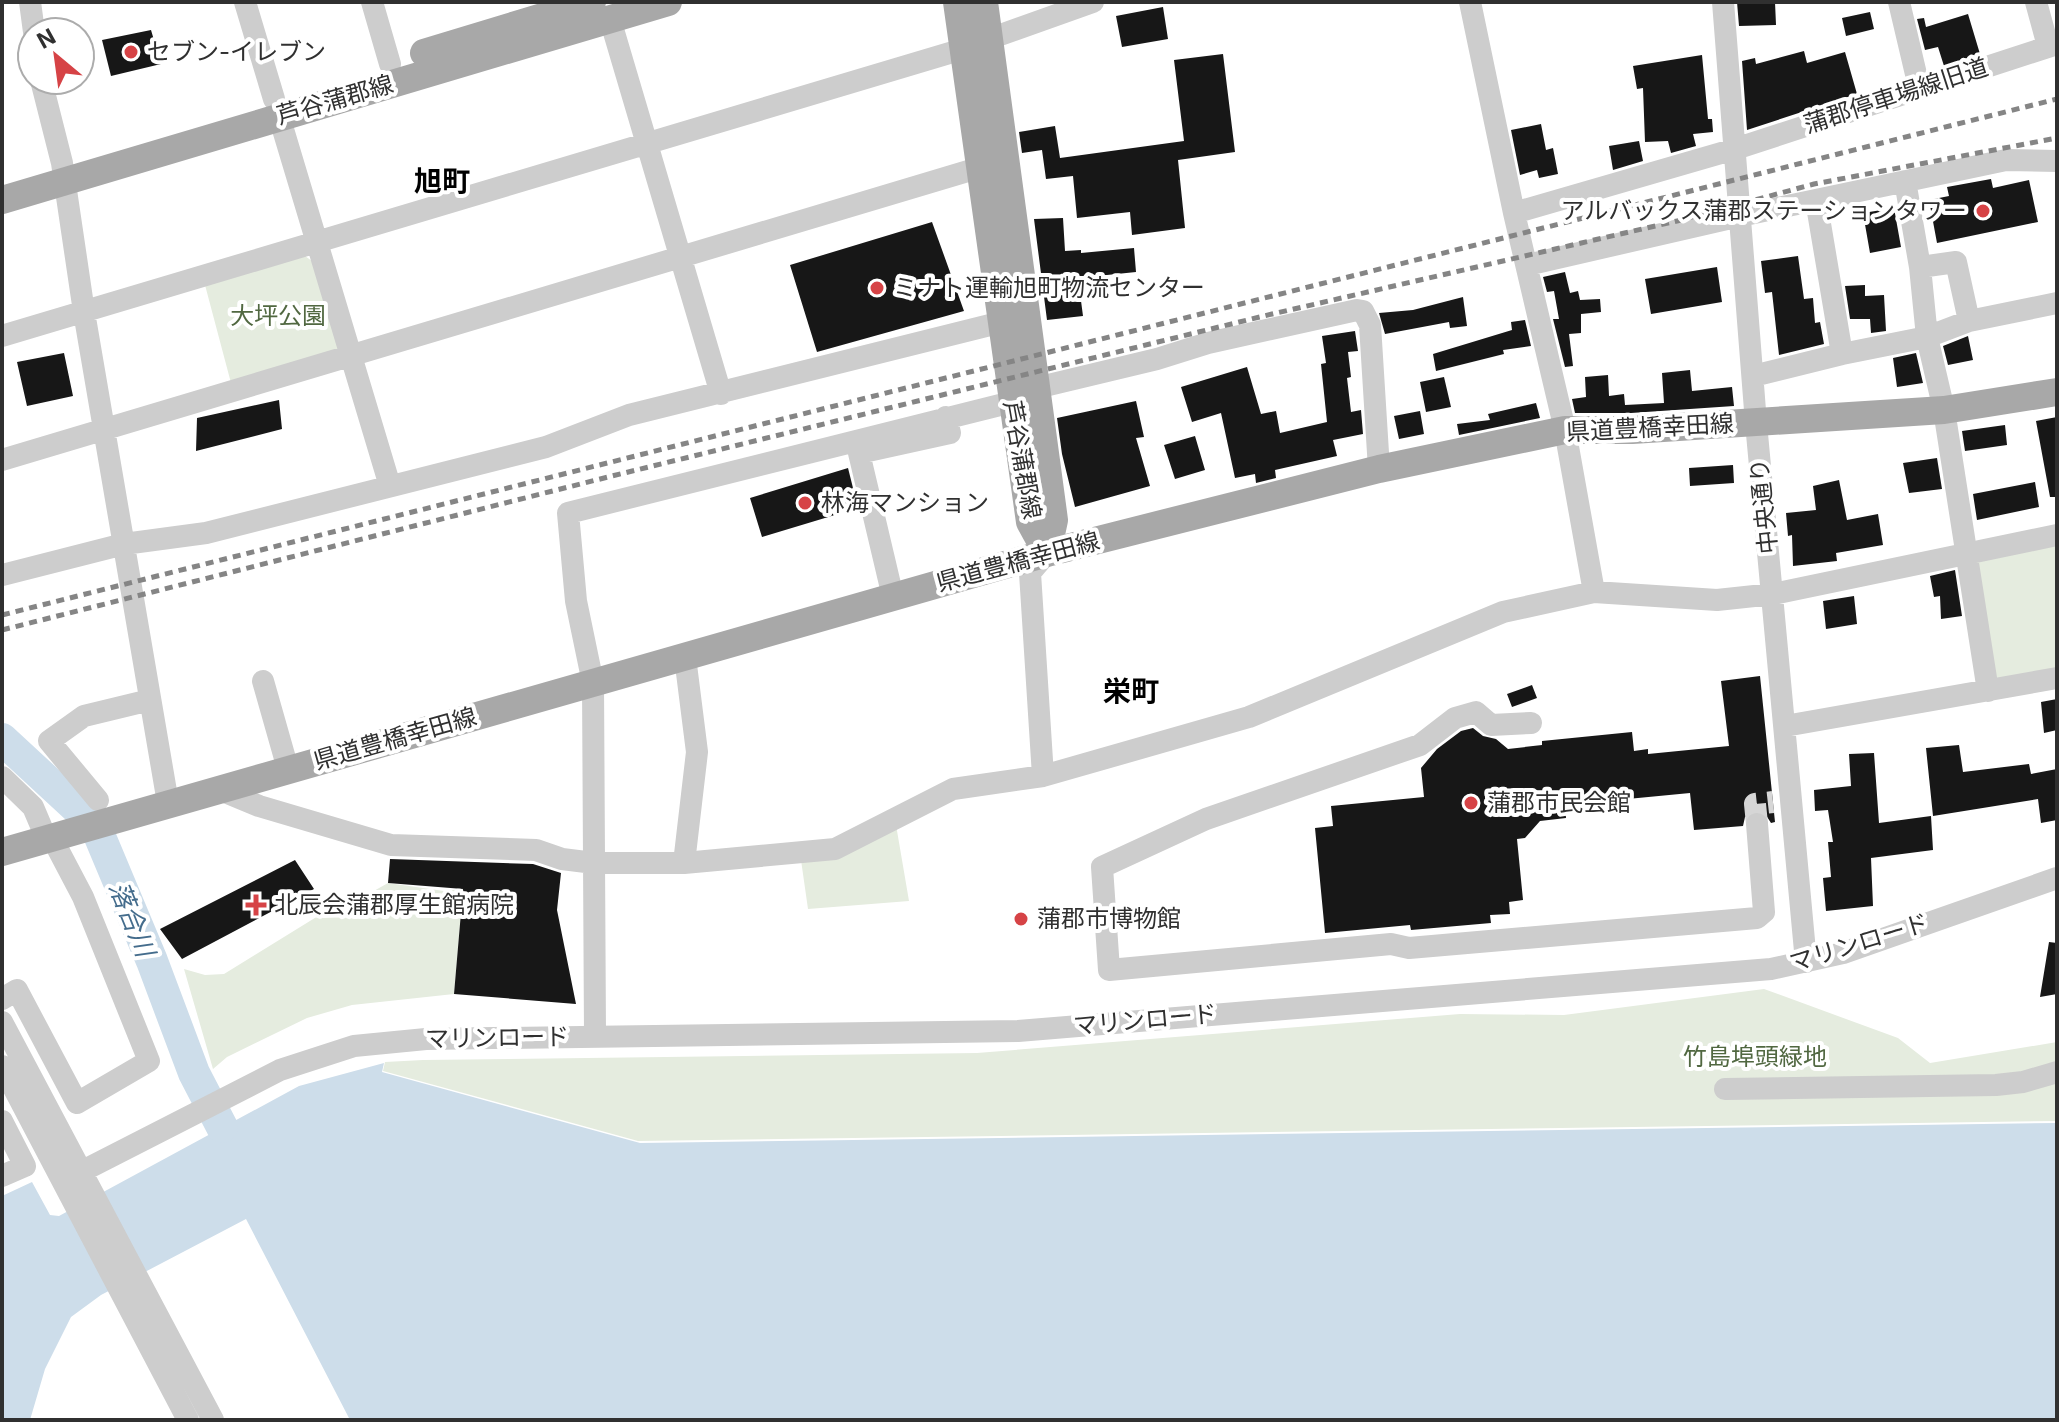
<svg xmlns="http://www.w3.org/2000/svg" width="2059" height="1422" font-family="Inter,'Noto Sans JP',sans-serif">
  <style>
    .green { fill: #e5ecdf }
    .water { fill: #cdddea }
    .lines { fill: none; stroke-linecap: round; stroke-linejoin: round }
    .river { stroke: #cdddea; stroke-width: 32 }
    .building { fill: #171717 }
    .minor-tunnel { stroke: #d6d6d6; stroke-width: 22; stroke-dasharray: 22 11; stroke-linecap: butt }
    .minor { stroke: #cdcdcd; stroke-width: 22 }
    .major { stroke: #a8a8a8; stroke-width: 28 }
    .rail { stroke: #858585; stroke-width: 5; stroke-dasharray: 8 6; stroke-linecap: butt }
    .poi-dot { fill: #d64346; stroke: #fff; stroke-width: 3 }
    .labels { text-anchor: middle; stroke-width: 8; stroke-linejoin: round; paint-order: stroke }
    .poi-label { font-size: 24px; fill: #303030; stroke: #fff; text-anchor: start }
    .street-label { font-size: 24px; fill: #303030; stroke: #fff }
    .park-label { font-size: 24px; fill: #516841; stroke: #fff }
    .water-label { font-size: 26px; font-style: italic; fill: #446c8c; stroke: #fff }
    .quarter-label { font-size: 28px; font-weight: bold; fill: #000; stroke: #fff }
  </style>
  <rect width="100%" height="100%" fill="#fff"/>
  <path class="green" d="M305 256 312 261 345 349 231 383 205 285Z
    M2057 542V669L1995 680 1976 560Z
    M895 819 909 901 808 909 800 853Z
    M388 883 444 891 463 889 454 994 352 1005 307 1018 227 1057 213 1069 184 969 205 975 224 974 331 908 333 914Z
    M1764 989 1898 1038 1930 1063 2057 1042V1121L638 1141 383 1071 385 1062 423 1060 977 1053 1460 1014 1564 1015Z"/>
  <path class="water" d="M384 1063 382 1072 640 1143 2057 1123V1420H350L246 1219 101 1295 71 1317 45 1369 30 1420H2V1196L32 1182 50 1215 59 1216 299 1086Z"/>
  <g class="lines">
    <path class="river" d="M2 739 95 825 152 961 194 1073 222 1127"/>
  </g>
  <path class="building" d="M1737 2H1775L1776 25 1739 26Z
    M1163 7 1168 39 1122 47 1116 16Z
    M1870 12 1874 29 1846 36 1842 18Z
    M1968 14 1980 54 1944 66 1938 47 1925 50 1917 19 1924 18 1926 27Z
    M151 30 161 64 111 76 102 40Z
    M1804 51 1807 63 1845 52 1857 94 1747 130 1742 61 1755 58 1756 64Z
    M1223 54 1235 152 1178 160 1185 228 1132 235 1130 212 1077 218 1073 176 1046 179 1042 150 1022 153 1019 132 1055 126 1060 158 1184 141 1174 60Z
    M1702 55 1708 119H1712L1713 132 1693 134 1696 146 1671 153 1668 141 1645 142 1643 88 1637 89 1633 66Z
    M1541 124 1546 150 1553 148 1558 174 1539 178 1537 170 1520 175 1511 130Z
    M1639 141 1643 161 1613 170 1609 146Z
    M1991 179 1993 188 2029 180 2038 222 1937 243 1929 200 1949 196 1947 187Z
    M1894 208 1901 247 1870 253 1863 213Z
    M1063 218 1065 251 1081 250V253L1134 248 1136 272 1078 278 1083 316 1047 320 1034 219Z
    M932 222 964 311 817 352 790 265Z
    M1798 256 1804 299 1813 298 1815 323 1820 322 1824 344 1779 355 1772 292 1765 293 1761 261Z
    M1717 267 1722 302 1651 314 1645 279Z
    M1565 272 1570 293 1578 291 1580 300 1600 299 1601 312 1581 314V333L1569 334 1573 366 1565 367 1553 319H1559L1554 291 1547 292 1543 277Z
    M1865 285V296L1884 295 1886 331 1871 333 1870 319H1850L1845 286Z
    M1463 297 1467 326 1450 328 1449 322 1385 334 1379 313 1413 310Z
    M1525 320 1531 346 1503 350 1504 354 1436 371 1433 354 1512 330 1511 322Z
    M1355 331 1358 351 1348 352 1351 377 1347 378 1351 412 1361 410 1363 434 1333 440 1337 456 1275 470 1276 478 1256 483 1255 474 1235 478 1221 413 1192 422 1181 387 1247 367 1261 414 1276 411 1280 433 1327 422 1321 364 1326 363 1322 336Z
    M1968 336 1973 360 1948 365 1943 346Z
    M64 353 73 396 27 406 17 362Z
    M1916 353 1923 383 1897 387 1893 358Z
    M1690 370 1692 391 1732 387 1734 406 1631 413H1575L1572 399 1586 397 1585 377 1608 375 1609 396 1624 394 1625 405 1664 403 1662 373Z
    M1444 377 1451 407 1426 412 1420 382Z
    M279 400 282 429 196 451 197 418Z
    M1136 401 1144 437 1136 438 1150 486 1075 507 1062 454 1057 418Z
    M1536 403 1540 418 1459 435 1457 424 1490 420 1488 414Z
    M1420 411 1424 434 1399 439 1394 416Z
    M2057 417V497H2050L2036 421Z
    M2005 425 2007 445 1965 451 1962 431Z
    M1195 436 1205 470 1175 479 1164 445Z
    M1937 458 1942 489 1909 493 1903 463Z
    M1733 465 1734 483 1690 486 1689 468Z
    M848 468 858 508 762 537 750 498Z
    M1839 480 1847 520 1878 514 1883 545 1836 553 1837 561 1793 566 1792 535 1788 536 1786 513 1816 510 1813 486Z
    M2035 482 2039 507 1977 520 1973 494Z
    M1955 570 1962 616 1941 619 1940 596 1934 597 1930 576Z
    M1854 596 1857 624 1826 629 1823 601Z
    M1760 676 1775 822 1771 823 1764 812 1755 810 1745 817 1743 826 1694 830 1690 793 1565 805 1566 818 1540 821 1525 838 1517 839 1523 900 1509 902 1510 914 1490 915 1491 923 1411 930 1410 925 1325 933 1315 828 1333 826 1331 806 1424 797 1421 768 1437 749 1461 731 1473 728 1483 736 1496 739 1508 749 1542 745V741L1632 732 1634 751 1648 749V754L1729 746 1721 681Z
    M1532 685 1537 698 1512 707 1507 694Z
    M2057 699V730L2044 733 2041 702Z
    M1959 745 1963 772 2029 764 2031 774 2057 769V820L2041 823 2038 799 1933 816 1926 748Z
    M1874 753 1879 823 1931 816 1933 850 1871 858 1873 906 1826 911 1823 878 1831 877 1828 842H1833L1828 810 1815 811 1814 790 1851 786 1849 754Z
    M390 859 533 864 561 873 557 910 576 1004 454 994 463 889 388 883Z
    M295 860 314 889 182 959 160 929Z
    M2049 942 2057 943V994L2040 997Z"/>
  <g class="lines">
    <path class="minor-tunnel" d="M1757 824 1755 804 1773 802"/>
    <path class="minor" d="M30 2 34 32
      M245 2 274 99
      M372 2 390 64
      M1470 2 1514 213 1565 430 1594 592
      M1723 2 1756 423 1806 962
      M1899 2 1919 87
      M2036 2 2048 46
      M610 19 721 394
      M989 39 1093 2
      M41 80 62 163 84 312 168 803
      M279 116 390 486
      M1905 181 1920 267 1927 337 1944 410 1988 691
      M1816 200 1842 354 1927 337 1969 321 2057 303
      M1514 213 1735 149 2057 44
      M1527 265 1740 216 2006 160 2057 161
      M1920 267 1956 262 1969 321
      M2 336 963 49
      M1753 376 1842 354
      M1036 388 1157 359 1208 343 1357 310 1363 311 1370 325 1379 469
      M2 460 978 168
      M2 575 124 544 206 533 546 447 629 415 1002 322
      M893 597 859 453 950 433 946 417
      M263 681 288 769
      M1531 723 1491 725 1476 712 1455 718 1420 745 1206 819 1102 867 1109 970 1391 944 1409 948 1757 918 1764 912 1757 824
      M1785 726 2057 678
      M1043 776 1030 573 1047 553
      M2 777 33 807 47 840
      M218 789 259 806 391 845 536 850 562 859 594 863H684L835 849 953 789 1043 776 1249 717 1503 612 1594 592 1717 600 1773 594 2057 535
      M98 800 49 741 84 716 150 700
      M684 863 697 752 685 657
      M2 999 17 990 77 1103 149 1061 83 897 52 838
      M2 1022 213 1420
      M595 1035 593 683 576 601 568 513 1012 402
      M2 1066 188 1420
      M1725 1089 1996 1085 2023 1082 2057 1072
      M2 1121 25 1166 2 1176
      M63 1181 280 1070 354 1046 426 1039 1018 1031 1771 969 1843 953 2057 878"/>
    <path class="major" d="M957 2 1030 522 1047 553
      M984 2 1054 520 1047 553
      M424 53 592 2
      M2 200 668 2
      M2 852 1047 553 1379 469 1565 430H1632L1944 410 2057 392"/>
    <path class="rail" d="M2 615 2057 99
      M2 630 612 476 1272 314 1677 221 1814 184 2057 138"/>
  </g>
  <g class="poi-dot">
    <circle cx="131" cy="52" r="8"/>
    <circle cx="1983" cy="211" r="8"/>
    <circle cx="877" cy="288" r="8"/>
    <circle cx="805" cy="503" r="8"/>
    <circle cx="1471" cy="803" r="8"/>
    <path d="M252 893h8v8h8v8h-8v8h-8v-8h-8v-8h8z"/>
    <circle cx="1021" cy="919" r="8"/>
  </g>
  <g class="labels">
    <g class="poi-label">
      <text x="147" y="60">セブン-イレブン</text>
      <text x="1967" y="219" text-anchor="end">アルバックス蒲郡ステーションタワー</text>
      <text x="893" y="296">ミナト運輸旭町物流センター</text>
      <text x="821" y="511">林海マンション</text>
      <text x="1487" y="811">蒲郡市民会館</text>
      <text x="274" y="913">北辰会蒲郡厚生館病院</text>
      <text x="1037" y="927">蒲郡市博物館</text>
    </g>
    <g class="street-label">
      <text transform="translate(1896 96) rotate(-18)" y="8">蒲郡停車場線旧道</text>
      <text transform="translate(335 100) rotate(-16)" y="8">芦谷蒲郡線</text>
      <text transform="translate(1650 428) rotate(-3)" y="8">県道豊橋幸田線</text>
      <text transform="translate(1022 460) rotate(80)" y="8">芦谷蒲郡線</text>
      <text transform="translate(1764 506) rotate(-96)" y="8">中央通り</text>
      <text transform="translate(1018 562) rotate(-15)" y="8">県道豊橋幸田線</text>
      <text transform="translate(395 739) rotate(-16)" y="8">県道豊橋幸田線</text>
      <text transform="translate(1859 943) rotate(-17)" y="8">マリンロード</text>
      <text transform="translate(1145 1020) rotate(-5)" y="8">マリンロード</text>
      <text transform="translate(497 1038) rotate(-1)" y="8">マリンロード</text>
    </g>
    <g class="park-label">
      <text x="278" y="324">大坪公園</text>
      <text x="1755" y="1065">竹島埠頭緑地</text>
    </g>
    <g class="water-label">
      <text transform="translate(132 919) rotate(68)" y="9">落合川</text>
    </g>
    <g class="quarter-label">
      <text x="442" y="191">旭町</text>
      <text x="1131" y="701">栄町</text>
    </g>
  </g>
  <rect width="2059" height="1422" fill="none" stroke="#303030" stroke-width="8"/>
  <g transform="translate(56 56) rotate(331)"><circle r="38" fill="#ffffff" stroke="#acacac" stroke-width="2"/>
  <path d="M0-6L14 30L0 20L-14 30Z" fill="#d64346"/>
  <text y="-12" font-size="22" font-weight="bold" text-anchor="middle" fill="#303030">N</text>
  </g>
</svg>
